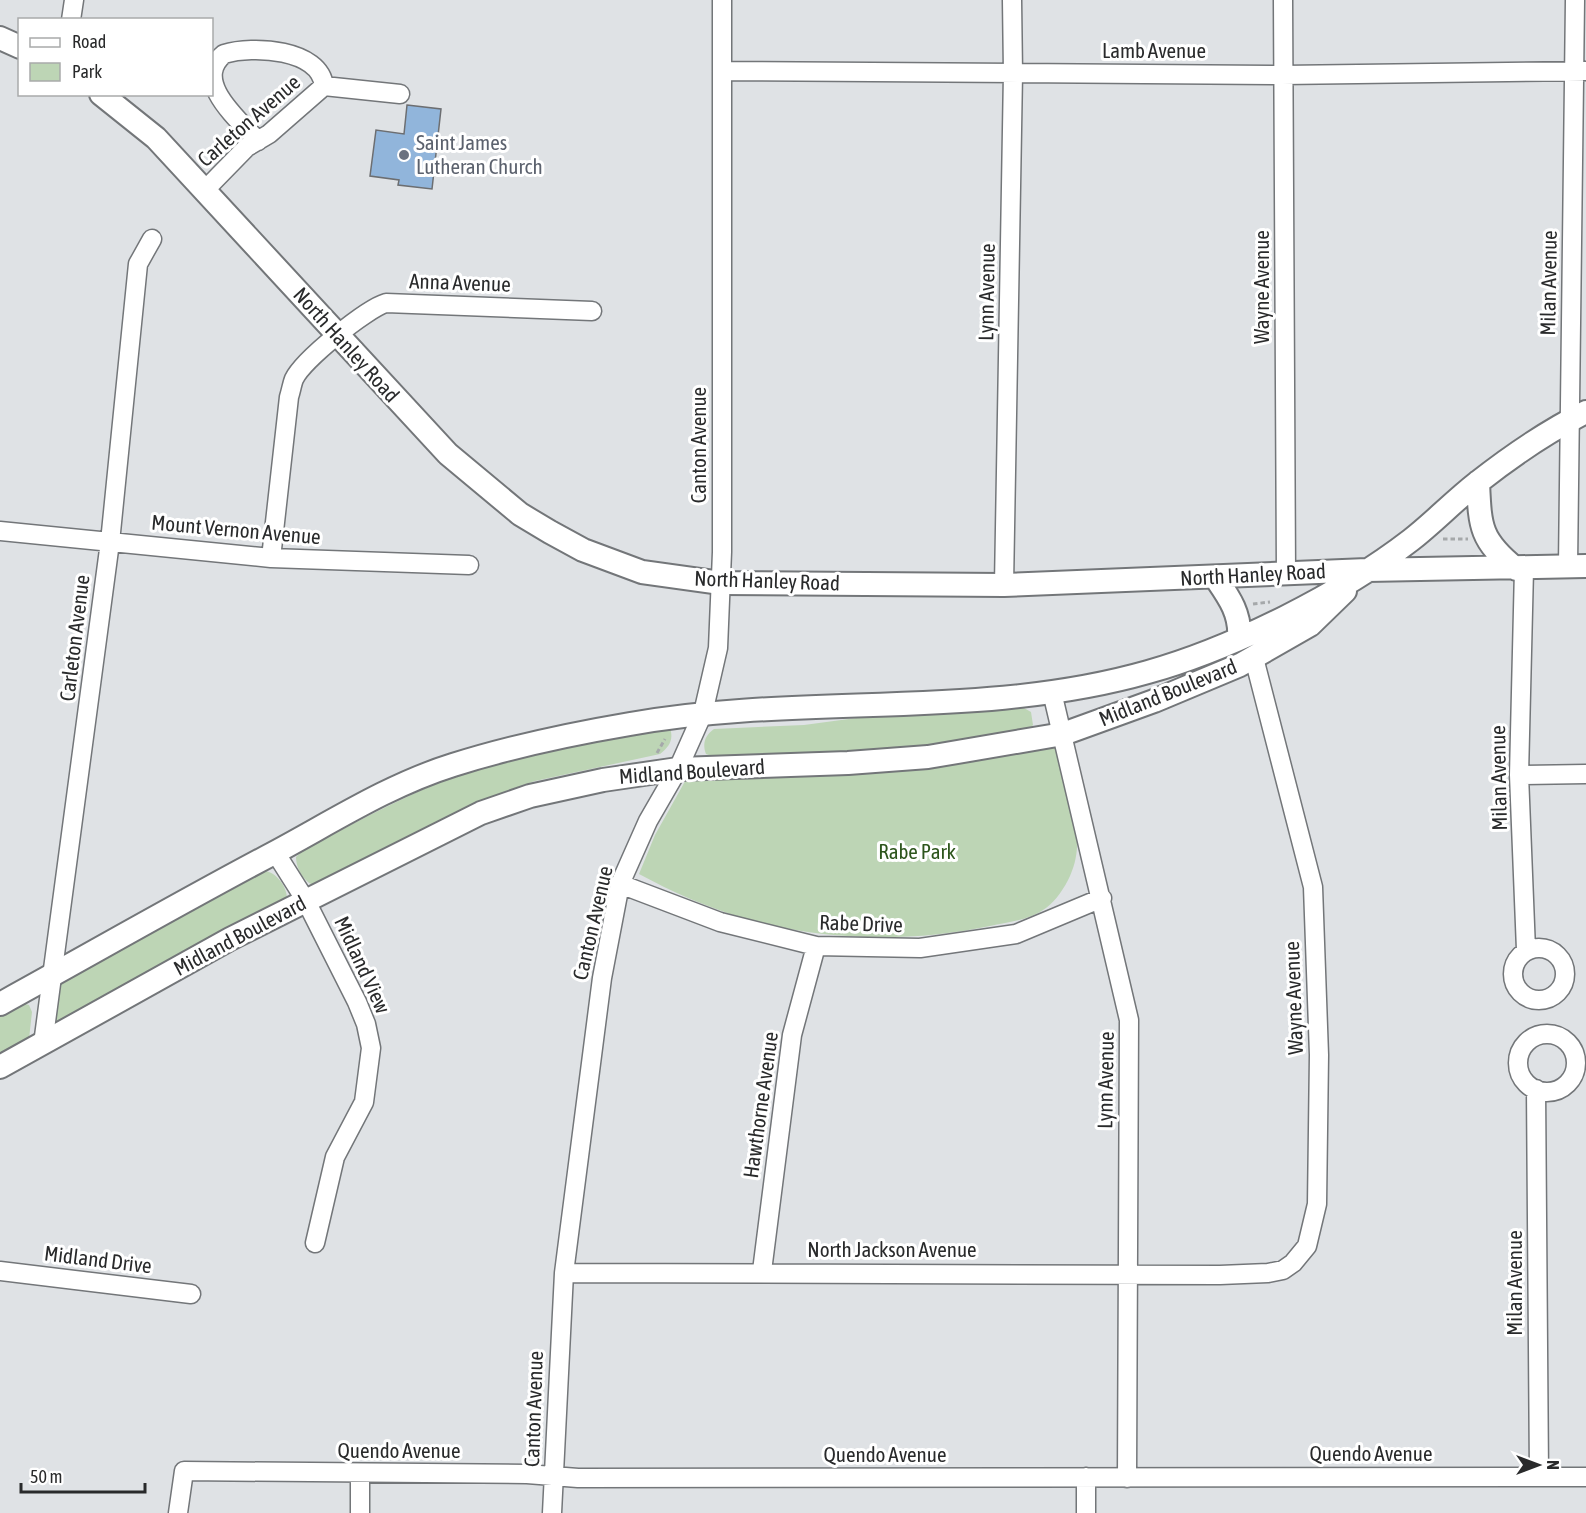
<svg xmlns="http://www.w3.org/2000/svg" width="1586" height="1513" font-family="'Asap Condensed',sans-serif">
  <style>
    .green { fill: #bdd5b5 }
    .building { fill: #91b5db; stroke: #6c6e71; stroke-width: 1.5 }
    .lines { fill: none; stroke-linecap: round; stroke-linejoin: round }
    .minor-casing { stroke: #737679; stroke-width: 21 }
    .major-casing { stroke: #737679; stroke-width: 26 }
    .path { stroke: #a5a8aa; stroke-width: 3; stroke-dasharray: 4.5 3; stroke-linecap: butt }
    .minor { stroke: #fff; stroke-width: 18 }
    .major { stroke: #fff; stroke-width: 22 }
    .worship-dot { fill: #6b7280; stroke: #fff; stroke-width: 2 }
    .labels { text-anchor: middle; stroke-width: 6; stroke-linejoin: round; paint-order: stroke }
    .street-label { font-size: 21px; fill: #292a2b; stroke: #fff }
    .worship-label { font-size: 21px; fill: #5b616d; stroke: #fff; text-anchor: start }
    .park-label { font-size: 21px; fill: #2d551c; stroke: #fff }
  </style>
  <rect width="100%" height="100%" fill="#dfe2e5"/>
  <path class="green" d="M1024 708 1031 712 1033 725 1029 730 965 743 866 752 712 756 706 754C702 744 705 735 714 729L804 725 886 714Z
    M652 726 670 728C674 740 669 747 660 754L535 781 506 791 317 886C304 884 296 868 296 857L301 852C361 819 422 786 487 765 540 747 598 739 652 726Z
    M1056 744C1066 785 1089 835 1070 876 1065 887 1056 901 1046 908 1030 920 1009 922 990 926 909 943 822 941 743 918 707 907 672 892 639 874L655 835 688 776Z
    M266 871C278 874 288 888 287 901L62 1024 56 1022 58 988 64 981Z
    M22 1003 29 1005 32 1012 29 1039 0 1058V1016Z"/>
  <path class="building" d="M407 105 441 109 432 189 398 185 399 180 370 176 376 130 404 134Z"/>
  <g class="lines">
    <defs>
      <path id="minor" d="M1283 0 1286 574
        M71 20 74 0
        M722 71 1283 75 1586 71
        M324 86 400 94
        M258 141C239 120 191 81 224 54 253 45 320 49 324 86
        M204 191 247 147 269 134 324 86
        M0 531 271 558 469 565
        M271 558 289 397C291 391 292 384 294 379 303 360 366 309 386 303L592 311
        M1568 566 1575 0
        M1524 569 1519 775 1526 950
        M1004 585 1013 73 1012 0
        M1052 692 1129 1020 1127 1478
        M1519 775 1586 774
        M275 852 306 901 357 1002 366 1024 371 1048 364 1102 335 1157 315 1243
        M620 884 720 922 816 946 920 948 1016 934 1102 898
        M1513 974a26 26 0 1 1 52 0a26 26 0 1 1-52 0Z
        M1518 1063a29 29 0 1 1 58 0a29 29 0 1 1-58 0Z
        M43 1044 110 542 138 264 152 239
        M1536 1089 1539 1476
        M0 1271 191 1294
        M762 1271 792 1035 816 946
        M564 1273 1220 1275 1268 1273 1283 1270 1293 1263 1307 1246 1317 1204 1319 1055 1313 887 1254 658
        M360 1474V1513
        M178 1513 184 1471 527 1474 578 1478 1586 1477
        M552 1513 564 1273 602 978 620 884 648 821 678 769 703 713 718 648 722 552V0
        M1086 1513V1477"/>
      <path id="major" d="M0 38 20 47
        M101 94 156 138 448 454 520 514 550 532 583 550 642 572 721 583 1004 585 1367 570 1586 566
        M1478 482C1480 527 1480 540 1516 569
        M1215 577C1228 596 1241 613 1239 638
        M0 1004C91 954 181 902 274 853 332 822 389 785 453 765 510 747 571 734 630 724 802 693 980 720 1148 672 1233 648 1341 594 1411 540 1434 522 1454 501 1477 483 1510 457 1548 431 1586 412
        M0 1067 230 939 481 813 530 796 603 780 678 769 848 763 928 757 1063 734 1154 701 1240 665 1310 625 1345 591"/>
    </defs>
    <use href="#minor" class="minor-casing"/>
    <use href="#major" class="major-casing"/>
    <path class="path" d="M1443 539H1468
      M1253 604 1270 602
      M657 753 665 739"/>
    <use href="#minor" class="minor"/>
    <use href="#major" class="major"/>
  </g>
  <circle class="worship-dot" cx="404" cy="155" r="6"/>
  <g class="labels">
    <g class="street-label">
      <text x="1154" y="58">Lamb Avenue</text>
      <text transform="translate(249 121) rotate(-41)" y="7">Carleton Avenue</text>
      <text transform="translate(460 283) rotate(2)" y="7">Anna Avenue</text>
      <text transform="translate(1549 283) rotate(-89)" y="7">Milan Avenue</text>
      <text transform="translate(1262 287) rotate(-90)" y="7">Wayne Avenue</text>
      <text transform="translate(987 292) rotate(-89)" y="7">Lynn Avenue</text>
      <text transform="translate(346 345) rotate(48)" y="7">North Hanley Road</text>
      <text transform="translate(699 445) rotate(-90)" y="7">Canton Avenue</text>
      <text transform="translate(236 530) rotate(5)" y="7">Mount Vernon Avenue</text>
      <text transform="translate(1253 575) rotate(-3)" y="7">North Hanley Road</text>
      <text transform="translate(767 581) rotate(2)" y="7">North Hanley Road</text>
      <text transform="translate(75 638) rotate(-83)" y="7">Carleton Avenue</text>
      <text transform="translate(1168 693) rotate(-22)" y="7">Midland Boulevard</text>
      <text transform="translate(692 772) rotate(-4)" y="7">Midland Boulevard</text>
      <text transform="translate(1499 778) rotate(-91)" y="7">Milan Avenue</text>
      <text transform="translate(593 923) rotate(-77)" y="7">Canton Avenue</text>
      <text transform="translate(861 924) rotate(2)" y="7">Rabe Drive</text>
      <text transform="translate(240 936) rotate(-28)" y="7">Midland Boulevard</text>
      <text transform="translate(362 965) rotate(65)" y="7">Midland View</text>
      <text transform="translate(1294 998) rotate(-92)" y="7">Wayne Avenue</text>
      <text transform="translate(1106 1080) rotate(-89)" y="7">Lynn Avenue</text>
      <text transform="translate(761 1105) rotate(-82)" y="7">Hawthorne Avenue</text>
      <text x="892" y="1257">North Jackson Avenue</text>
      <text transform="translate(98 1260) rotate(7)" y="7">Midland Drive</text>
      <text transform="translate(1515 1283) rotate(-90)" y="7">Milan Avenue</text>
      <text transform="translate(534 1409) rotate(-88)" y="7">Canton Avenue</text>
      <text x="399" y="1458">Quendo Avenue</text>
      <text x="1371" y="1461">Quendo Avenue</text>
      <text x="885" y="1462">Quendo Avenue</text>
    </g>
    <g class="worship-label">
      <text x="416" y="150">Saint James<tspan x="416" dy="24">Lutheran Church</tspan></text>
    </g>
    <g class="park-label">
      <text x="917" y="859">Rabe Park</text>
    </g>
  </g>
  <rect x="18" y="18" width="195" height="78" fill="#ffffff" stroke="#a9aaaa" stroke-width="1.5"/>
  <rect x="30" y="38" width="30" height="9" fill="#ffffff" stroke="#a9aaaa" stroke-width="1.5"/>
  <text x="72" y="48" font-size="18" fill="#292a2b">Road</text>
  <rect x="30" y="63" width="30" height="18" fill="#bdd5b5" stroke="#a9aaaa" stroke-width="1.5"/>
  <text x="72" y="78" font-size="18" fill="#292a2b">Park</text>
  <g transform="translate(1538 1465) rotate(90)" stroke="#ffffff" stroke-width="4.5" paint-order="stroke">
  <path d="M0-4.5L10 22L0 15L-10 22Z" fill="#292a2b"/>
  <text y="-9" font-size="16" font-weight="bold" text-anchor="middle" fill="#292a2b">N</text>
  </g>
  <path d="M21 1483v9h124v-9" fill="none" stroke="#292a2b" stroke-width="3"/>
  <text x="30" y="1483" font-size="18" fill="#292a2b" stroke="#ffffff" stroke-width="4.5" paint-order="stroke">50 m</text>
</svg>
